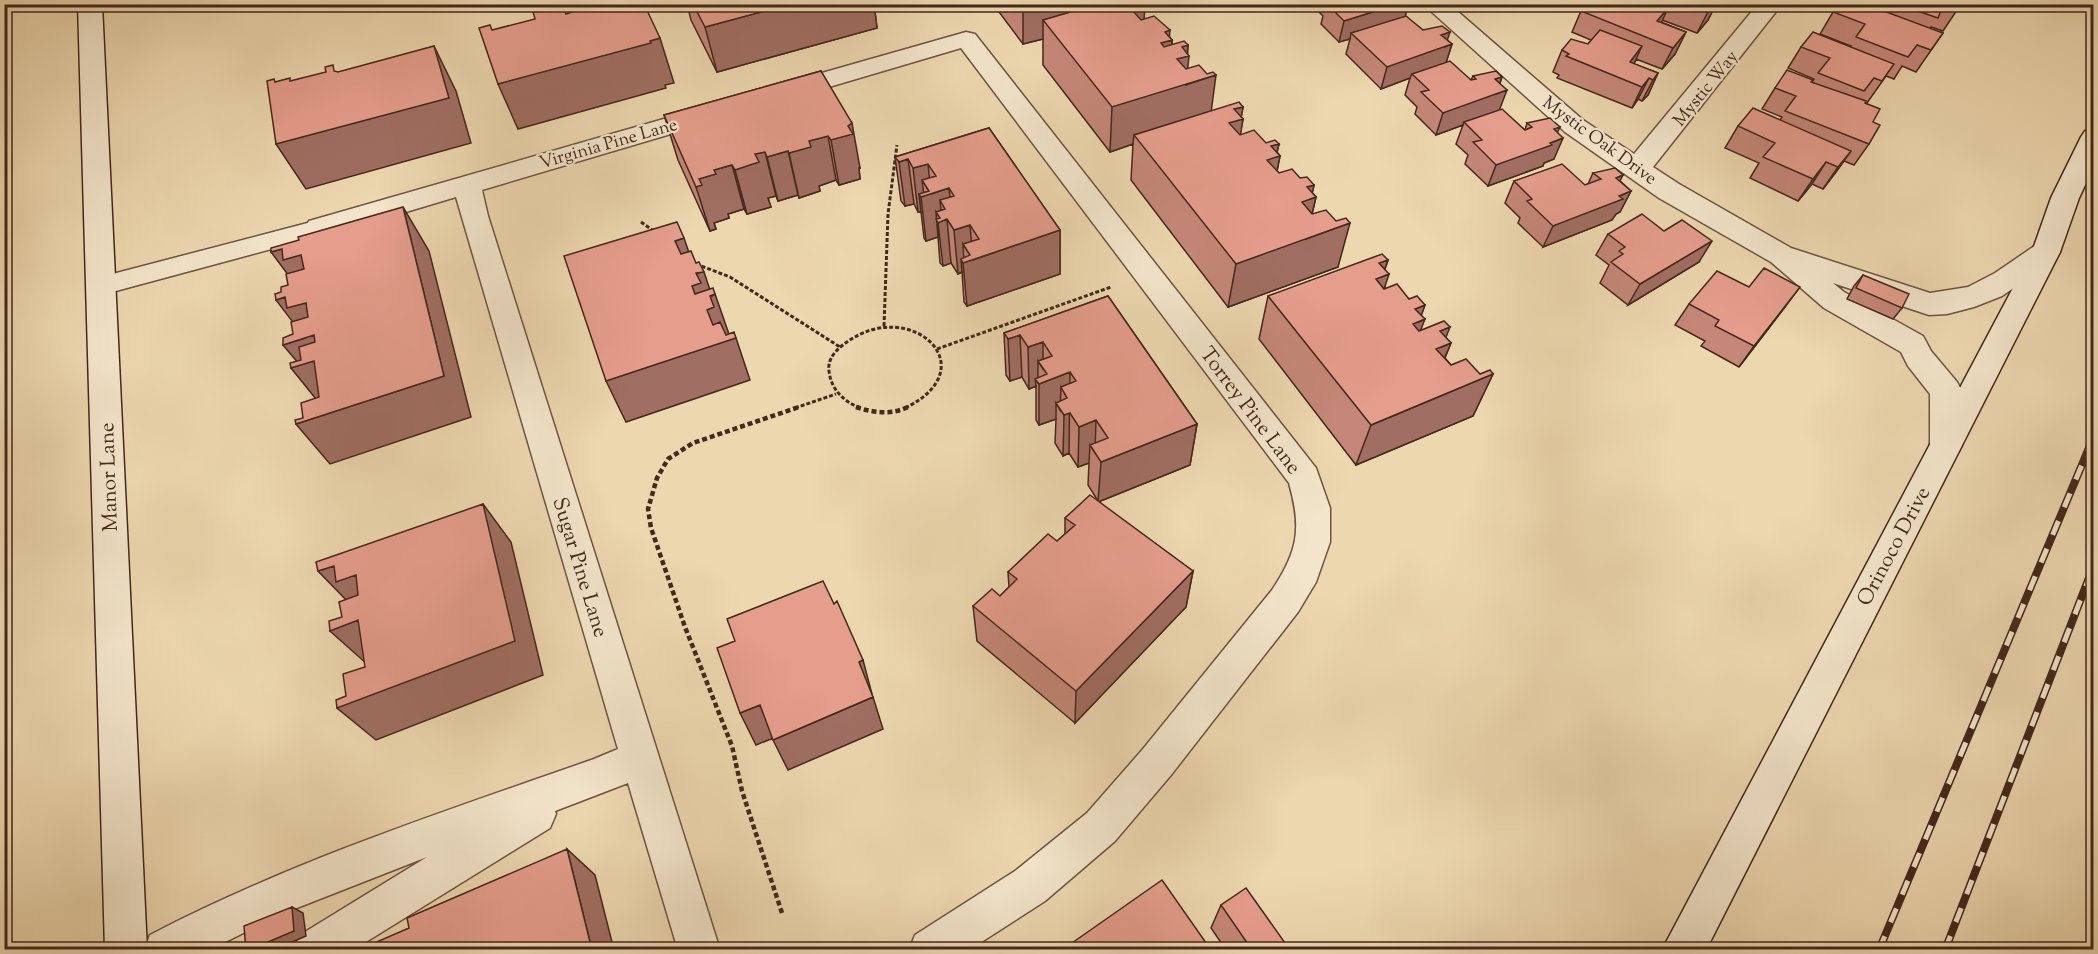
<svg xmlns="http://www.w3.org/2000/svg" width="2098" height="954" font-family="'Sorts Mill Goudy',serif">
  <style>
    .lines { fill: none; stroke-linecap: round; stroke-linejoin: round }
    .lane-casing { stroke: #6e5441; stroke-width: 3 }
    .street-casing { stroke: #6e5441; stroke-width: 3 }
    .secondary-casing { stroke: #43281c; stroke-width: 3 }
    .path-far1 { stroke: #43281c; stroke-width: 3; stroke-dasharray: 4 2; stroke-linecap: butt }
    .path { stroke: #43281c; stroke-width: 4.5; stroke-dasharray: 5 3; stroke-linecap: butt }
    .lane { fill: #f3e5cb; fill-rule: evenodd }
    .street { fill: #f3e5cb; fill-rule: evenodd }
    .secondary { fill: #f3e5cb; fill-rule: evenodd }
    .rail-casing { stroke: #43281c; stroke-width: 8 }
    .rail { stroke: #f3e5cb; stroke-width: 5; stroke-dasharray: 15; stroke-linecap: butt }
    .wall { fill: #c58778; stroke: #43281c; stroke-width: 1.5 }
    .shaded-wall { fill: #a06e62; stroke: #43281c; stroke-width: 1.5; fill-rule: evenodd }
    .building { fill: #e59d8c; stroke: #43281c; stroke-width: 1.5 }
    .labels { text-anchor: middle; stroke-width: 4.5; stroke-linejoin: round; paint-order: stroke }
    .far-street-label { font-size: 18px; fill: #43281c; stroke: #f3e5cb }
    .street-label { font-size: 21px; fill: #43281c; stroke: #f3e5cb }
  </style>
  <rect width="100%" height="100%" fill="#edd7af"/>
  <filter id="stains"><feTurbulence type="fractalNoise" baseFrequency=".00333" numOctaves="4"/><feColorMatrix values="0 0 0 0 .2 0 0 0 0 .09 0 0 0 0 .02 0 0 0 .5 -.17"/></filter>
  <radialGradient id="worn" r=".72"><stop offset=".6" stop-color="#630" stop-opacity="0"/><stop offset="1" stop-color="#630" stop-opacity=".3"/></radialGradient>
  <g class="lines">
    <defs>
      <path id="lane" d="M319 220 327 222 330 228 327 234 101 295 93 292 89 286 93 280 101 277Z"/>
      <path id="street" d="M1423 4H1449L1583 120 1634 154 1758 4H1782L1653 167 1679 184 1791 248 1930 293 1968 287 1995 273 2036 245 2046 242 2056 245 2060 252 2056 259 2002 296 1974 307 1947 314 1929 315 1833 283 1844 292 1923 336 1931 351 1957 382 1962 391V445L1957 454 1946 458 1935 454 1930 445V394L1908 366 1901 352 1824 308 1771 262 1659 198 1565 132Z
        M966 32 975 34 1316 468 1330 508V542L1316 582 1298 612 1171 775 1115 841 1045 901 969 950H909L915 935 1015 871 1087 813 1143 749 1272 590C1298 551 1302 529 1289 483L961 48 785 100 776 98 772 92 776 86Z
        M709 106 718 108 722 114 718 120 482 190 488 216 720 950H678L628 783 555 811 556 814 550 828 353 950H294L300 935 427 857 284 913 209 950H144L150 935C292 861 443 812 594 759L618 749 456 197 319 238 309 235 305 228 309 221Z"/>
      <path id="secondary" d="M78 4H102L147 950H105Z
        M2094 129V166L2079 198 2060 252 1706 950H1662L2032 252 2051 198 2081 137 2085 131Z"/>
    </defs>
    <use href="#lane" class="lane-casing"/>
    <use href="#street" class="street-casing"/>
    <use href="#secondary" class="secondary-casing"/>
    <path class="path-far1" d="M641 222 655 232
      M696 264 730 277 840 347
      M884 326 888 214 897 145
      M937 349 1111 287
      M795 408 836 394
      M860 408C843 401 831 389 829 371 827 358 838 348 847 342 911 296 988 368 905 408"/>
    <path class="path" d="M856 407C874 413 891 415 908 407
      M782 913 742 791 732 746 685 627 651 528 648 509 657 478 668 459 693 443 799 407"/>
    <use href="#lane" class="lane"/>
    <use href="#street" class="street"/>
    <use href="#secondary" class="secondary"/>
    <defs>
      <path id="rail" d="M1879 950 2094 436
        M1945 950 2094 565"/>
    </defs>
    <use href="#rail" class="rail-casing"/>
    <use href="#rail" class="rail"/>
  </g>
  <path class="wall" d="M687 4H874L877 28 717 72 691 20Z
    M993 4H1145L1144 19 1169 36 1172 40V45H1188L1187 69 1211 111 1243 107 1241 117 1243 119 1240 135 1266 143 1279 144 1277 152 1280 156 1277 171 1279 173 1300 178 1314 185 1312 193 1316 197 1312 214 1338 267 1228 307 1131 180 1133 144 1110 152 1043 65V39L1023 44Z
    M1316 4H1408L1405 16 1423 30 1447 40 1452 44 1446 62 1471 80 1473 76 1502 77 1500 83 1499 110 1525 130 1527 123 1557 132 1554 159 1544 163 1543 166 1488 186 1465 164 1468 155 1456 144 1463 125 1436 135 1415 114 1417 107 1405 95 1410 78 1381 89 1346 54 1350 39 1339 42 1321 24 1323 16 1315 8Z
    M1587 4H1716L1708 20 1697 33 1662 20 1661 22 1686 32 1675 54 1662 69 1636 59 1634 64 1658 73 1648 95 1642 101 1638 99 1632 108 1557 78 1559 75 1553 72 1562 50 1588 44 1591 40 1572 32 1581 11Z
    M1839 4H1961L1943 31 1931 27 1930 29 1943 33 1916 72 1902 66 1894 79 1886 76 1867 103 1865 102V103L1873 122 1869 144 1854 165 1844 161 1823 189 1812 184 1798 201 1750 178 1759 163 1725 148 1738 126 1780 120 1782 117 1762 109 1775 88 1812 82 1814 79 1788 68 1801 47H1850L1851 46 1820 34 1833 12Z
    M821 71 860 168H859L860 179 839 185 836 180 819 186 820 191 799 198 798 195 778 201 776 196 768 198 771 207 747 214 744 209 728 214 729 218 714 223 716 229 710 231 678 160 664 115Z
    M989 128 1060 230V274L967 306 964 302 962 272 958 274 951 263 943 266 940 263 938 237 926 241 924 238 921 212H918L914 204 905 206 901 201 895 157Z
    M1593 173 1620 181 1631 191 1620 212 1616 214 1612 220 1543 247 1518 223 1520 218 1505 203 1514 181 1585 185 1588 184Z
    M1608 234 1699 262 1628 305 1600 283 1609 265 1596 255Z
    M1388 260 1385 269V289L1425 305 1421 315 1420 331 1450 327 1445 337 1451 343 1445 358 1451 365 1480 374H1493L1473 416 1356 465 1259 339 1268 296Z
    M1863 275 1902 308 1893 319 1847 299 1854 286Z
    M1108 296 1197 424 1190 465 1098 502 1193 571 1186 607 1075 723 977 641 973 606 1000 596 1009 587 1008 572 1057 541 1065 534V518L1098 501 1088 485 1089 463 1078 467 1069 453 1063 456 1055 443 1056 419 1039 425 1036 420V386L1029 389 1022 377 1010 381 1006 375 1004 333Z
    M1689 304 1785 307 1739 367 1701 346 1705 341 1675 325Z
    M1221 905 1290 950H1226L1211 928Z"/>
  <path class="shaded-wall" d="M791 4H874L877 28 717 72 705 27Z
    M1023 4H1117L1043 20V39L1023 44Z
    M1137 4H1145L1142 52 1132 10Z
    M1398 4H1408L1404 22 1351 33 1350 39 1339 42 1344 21Z
    M1714 4H1716L1708 20 1697 33 1708 12Z
    M1668 8 1658 30 1657 21Z
    M1170 30 1169 41 1172 40 1168 85 1161 43 1165 32Z
    M1450 32 1445 47 1452 44 1445 66 1412 74 1410 78 1381 89 1387 67 1441 35Z
    M1686 32 1675 54 1662 69 1673 48Z
    M660 38 674 83 665 85 666 88 518 129 498 84Z
    M1188 45 1187 56H1189L1186 85 1216 75 1210 120 1134 135 1133 144 1110 152 1112 107 1177 59 1182 47Z
    M434 46 456 91 471 143 306 189 276 144Z
    M1642 46 1632 68 1630 62Z
    M1658 73 1648 95 1642 101 1653 80Z
    M1502 77 1496 94 1507 90 1499 111 1464 122 1463 125 1436 135 1443 113 1495 79Z
    M1649 78 1638 99 1632 108 1642 87Z
    M1243 107 1241 119H1243L1236 163 1229 123 1234 109Z
    M852 123 860 168H859L860 179 839 185 831 140Z
    M1560 127 1553 142 1563 138 1554 159 1544 163 1543 166 1488 186 1496 165 1554 129Z
    M828 136 836 180 819 186 820 191 799 198 789 153 809 141Z
    M1279 144 1276 157 1280 156 1271 200 1267 160 1271 146Z
    M788 151 798 195 778 201 767 157Z
    M1851 151 1836 172 1823 189 1838 167Z
    M765 152 776 196 768 198 771 207 747 214 735 170 755 154Z
    M908 159 914 204 905 206 899 162Z
    M1826 162 1812 184 1798 201 1813 179Z
    M928 164 931 194 949 188 953 228 947 219 951 263 943 266 938 223 940 218 936 212 938 237 926 241 921 197 919 194 921 212H918L913 168ZM922 180 929 191 924 196ZM940 200 945 209 942 221Z
    M732 165 744 209 728 214 729 218 714 223 716 229 710 231 696 187 699 179 714 170Z
    M1623 175 1612 197 1616 178Z
    M1314 185 1311 199 1316 197 1306 239 1350 223 1338 267 1228 307 1236 264 1302 202 1307 187Z
    M1631 191 1620 212 1616 214 1612 220 1543 247 1553 226Z
    M403 207 429 251 471 417 330 464 296 424 444 376Z
    M970 225 973 260 1060 230V274L967 306 963 263 961 259 962 272 958 274 954 230ZM963 244 970 255 964 262Z
    M684 238 699 282 691 284 675 241Z
    M1712 241 1699 262 1628 305 1640 284Z
    M282 249 301 255 332 299 304 296 271 252Z
    M1388 260 1382 277 1389 274 1375 317 1362 322 1379 263Z
    M704 272 712 296 715 294 730 337 736 338 750 380 626 422 606 381 692 286 696 273Z
    M1800 287 1785 307 1739 367 1754 346Z
    M285 297 306 303 346 403 325 410 291 368 300 365 283 345 305 338 276 300Z
    M1425 305 1419 322 1425 319 1408 362 1415 309Z
    M1450 327 1442 347 1451 343 1433 385 1419 391 1440 331Z
    M1020 335 1022 377 1010 381 1008 339Z
    M1043 342V369L1038 361V383L1035 379 1036 386 1029 389 1028 347Z
    M1070 372 1069 453 1063 456 1064 415 1067 398 1061 387 1060 410 1056 403V419L1039 425V384Z
    M1493 374 1473 416 1356 465 1371 425Z
    M1096 420 1095 453 1090 445 1089 463 1078 467 1079 427Z
    M1197 424 1190 465 1098 502 1101 462Z
    M483 504 511 542 543 675 376 740 337 708Z
    M334 566 356 575 391 611 354 608 318 571Z
    M1193 571 1186 607 1075 723 1076 691Z
    M358 620 368 665 330 631Z
    M863 660 872 694 869 695 859 662Z
    M873 697 883 729 788 770 773 740Z
    M760 705 776 737 756 745 740 713Z
    M567 849 595 875 614 950H592Z
    M292 907 303 913 306 936 274 950H249Z"/>
  <path class="building" d="M572 4H644L660 38 650 41 651 43 498 84 479 28 490 25 492 30 535 19 533 12 563 8 566 14 575 11Z
    M693 4H791L705 27Z
    M1098 4H1143L1145 7 1132 10 1141 20 1154 16 1170 30 1165 32 1172 40 1161 43 1164 47 1184 41 1188 45 1182 47 1189 56 1177 59 1186 69 1199 65 1207 74 1213 72 1216 75 1112 107 1043 20Z
    M1327 4H1398L1344 21Z
    M1587 4H1659L1668 8 1657 21 1686 32 1673 48 1581 11Z
    M1689 4H1714L1708 12Z
    M1839 4H1865L1943 33 1931 50 1917 45 1908 57 1856 37 1865 24 1833 12Z
    M1897 4H1961L1958 10 1943 5 1938 18Z
    M1406 16 1423 30 1442 26 1450 32 1441 35 1452 44 1387 67 1351 33Z
    M1600 30 1642 46 1630 62 1658 73 1653 80 1649 78 1642 87 1566 56 1569 54 1562 50 1571 39 1588 44Z
    M1813 32 1894 64 1882 81 1874 78 1864 91 1818 73 1830 58 1801 47Z
    M434 46 449 98 276 144 267 81 274 79 275 82 290 78V81L326 72 325 67 333 65 334 71 338 72Z
    M1450 61 1471 80 1476 79 1473 76 1496 71 1502 77 1495 79 1507 90 1443 113 1421 92 1429 90 1412 74Z
    M1787 70 1813 80 1811 82 1866 101 1865 103 1880 109 1873 122 1880 125 1869 144 1785 111 1796 96 1775 88Z
    M821 71 852 123 848 126 853 134 831 140 828 136 809 141 811 147 789 153 788 151 767 157 765 152 755 154 759 162 735 170 732 165 714 170 716 174 699 179 702 185 696 187 664 115Z
    M1239 102 1243 107 1234 109 1243 119 1229 123 1240 135 1254 130 1266 143 1275 140 1279 144 1271 146 1280 156 1267 160 1279 173 1292 169 1300 178 1307 177 1314 185 1307 187 1316 197 1302 202 1312 214 1326 210 1336 221 1346 218 1350 223 1236 264 1134 135Z
    M1753 108 1851 151 1838 167 1826 162 1813 179 1763 157 1775 143 1738 126Z
    M1502 109 1525 130 1532 127 1527 123 1550 118 1560 127 1554 129 1563 138 1550 143 1552 145 1496 165 1473 142 1482 140 1464 122Z
    M989 128 1060 230 963 263 961 259 970 255 963 244 979 239 970 225 954 230 947 219 938 223 936 219 940 218 936 212 945 209 940 200 954 196 949 188 921 197 919 194 929 191 922 180 936 176 928 164 913 168 908 159 899 162 895 157Z
    M1562 164 1585 185 1601 179 1593 173 1615 168 1623 175 1616 178 1631 191 1619 196 1623 199 1553 226 1527 201 1532 199 1514 181Z
    M403 207 444 376 296 424 295 420 303 418 301 403 319 397 314 361 291 368 290 363 301 360 299 347 315 342 314 335 283 345V338L293 334 291 322 308 317 306 303 287 308 285 297 276 300 275 294 281 292V287L288 285 286 274 304 269 301 255 283 260 282 249 271 252V248L299 240 298 237Z
    M1642 214 1664 231 1682 220 1712 241 1640 284 1611 262 1623 254 1619 251 1625 247 1608 234Z
    M677 222 684 238 675 241 681 254 691 251 696 263 699 262 704 272 696 273 701 283 692 286 695 294 713 288 715 294 710 296 714 307 707 310 713 325 720 322 726 335 734 332 736 338 606 381 564 256Z
    M1382 254 1388 260 1379 263 1389 274 1376 279 1384 289 1397 284 1409 299 1417 296 1425 305 1415 309 1425 319 1413 324 1419 331 1444 321 1450 327 1440 331 1451 343 1436 349 1451 365 1466 359 1480 374 1490 370 1493 374 1371 425 1268 296Z
    M1764 268 1800 287 1754 346 1715 326 1719 320 1689 304 1717 271 1749 287Z
    M1863 275 1909 294 1902 308 1856 288Z
    M1108 296 1197 424 1101 462 1090 445 1108 438 1096 420 1079 427 1070 413 1064 415 1056 403 1067 398 1061 387 1076 381 1070 372 1039 384 1035 379 1047 374 1038 361 1052 356 1043 342 1028 347 1020 335 1008 339 1004 333Z
    M1090 495 1193 571 1076 691 973 606 992 589 1000 596 1017 579 1008 572 1048 534 1057 541 1075 525 1065 518Z
    M483 504 515 641 337 708 336 700 346 696 343 674 365 667 358 620 330 631 329 621 342 617 339 602 358 595 356 575 336 582 334 566 318 571 316 562Z
    M823 581 834 604 837 601 863 660 859 662 873 697 773 740 760 705 740 713 717 648 735 641 727 619Z
    M567 849 592 950H372V944L409 928 407 918Z
    M1162 880 1211 950H1062Z
    M1246 888 1290 950H1252L1221 905Z
    M292 907 294 931 249 950H246L244 926Z"/>
  <g class="labels">
    <g class="far-street-label">
      <text transform="translate(1705 88) rotate(-51)" y="6">Mystic Way</text>
      <text transform="translate(1600 140) rotate(36)" y="6">Mystic Oak Drive</text>
      <text transform="translate(608 143) rotate(-16)" y="6">Virginia Pine Lane</text>
    </g>
    <g class="street-label">
      <text transform="translate(1251 410) rotate(53)" y="7">Torrey Pine Lane</text>
      <text transform="translate(108 477) rotate(-92)" y="7">Manor Lane</text>
      <text transform="translate(1893 546) rotate(-62)" y="7">Orinoco Drive</text>
      <text transform="translate(581 567) rotate(73)" y="7">Sugar Pine Lane</text>
    </g>
  </g>
  <rect width="2098" height="954" fill="none" stroke="#edd7af" stroke-width="24"/>
  <rect x="6" y="6" width="2086" height="942" fill="none" stroke="#43281c" stroke-width="3"/>
  <rect x="12" y="12" width="2074" height="930" fill="none" stroke="#43281c" stroke-width="1.5"/>
  <rect width="100%" height="100%" filter="url(#stains)"/>
  <rect width="100%" height="100%" fill="url(#worn)"/>
</svg>
